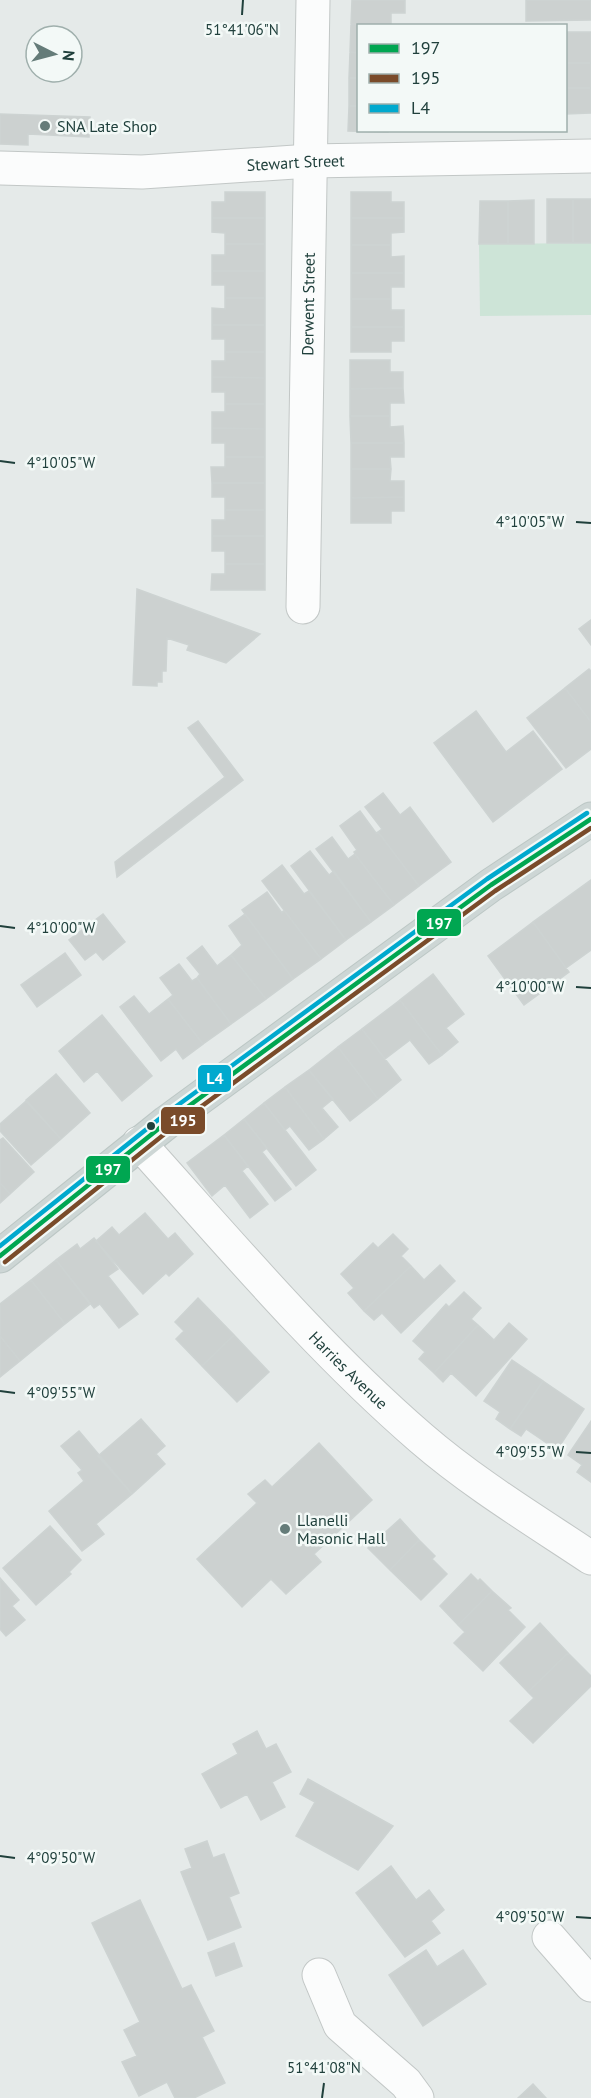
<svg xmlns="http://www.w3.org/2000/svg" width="591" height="2098" font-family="'PT Sans',sans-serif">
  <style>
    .green { fill: #cde4d7 }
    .building { fill: #ccd1d0; stroke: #cdd3d2; stroke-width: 1.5 }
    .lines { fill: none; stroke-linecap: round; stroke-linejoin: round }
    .minor-casing { stroke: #c2c7c6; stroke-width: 35 }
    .major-casing { stroke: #bcc7c5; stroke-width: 35 }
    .minor { stroke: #fbfcfc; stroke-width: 33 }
    .major { stroke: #cdd6d5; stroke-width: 33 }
    .bus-1-casing { stroke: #f3f9f7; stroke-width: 9 }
    .bus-2-casing { stroke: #f3f9f7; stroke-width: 9 }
    .bus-3-casing { stroke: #f3f9f7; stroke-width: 9 }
    .bus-1 { stroke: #00a651; stroke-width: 4.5 }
    .bus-2 { stroke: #7a4b2a; stroke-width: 4.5 }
    .bus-3 { stroke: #00a9ce; stroke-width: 4.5 }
    .ticks { fill: none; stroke: #20403c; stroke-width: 2 }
    .poi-dot { fill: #657c79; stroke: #f3f9f7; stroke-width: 2 }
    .bus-dot { fill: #20403c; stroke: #f3f9f7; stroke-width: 2 }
    .labels { text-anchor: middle; stroke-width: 5; stroke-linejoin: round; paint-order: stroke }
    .poi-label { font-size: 16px; fill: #20403c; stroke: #f3f9f7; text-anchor: start }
    .street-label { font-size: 16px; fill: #20403c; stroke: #f3f9f7 }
    .ticks-label { font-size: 15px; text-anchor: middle; fill: #20403c; stroke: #f3f9f7; stroke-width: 5; stroke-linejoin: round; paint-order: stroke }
    .line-badge { stroke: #f3f9f7; stroke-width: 2 }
    .badge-label { font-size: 16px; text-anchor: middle; font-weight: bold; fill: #fff }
  </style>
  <rect width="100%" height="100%" fill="#e5eae9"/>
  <path class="green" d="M591 243V315L480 316 479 244Z"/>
  <path class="building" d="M352 0H405V13H391V26L351 24Z
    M526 0H591V20L526 21Z
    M351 24 388 26H358V53L350 52Z
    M566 32H591V63H566Z
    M350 52 358 53V78H349Z
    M566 63H591V88H566Z
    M349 78H358V106H349Z
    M566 88H591V113L566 114Z
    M349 106H358V130H388V132L348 131Z
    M0 114 90 117 89 137 28 134V145L0 144Z
    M225 192H265V218H212V202H225Z
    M351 192H391V202H404V218H351Z
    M547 199H573V243H547Z
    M573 199H591V243H573Z
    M534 200V244H508V201Z
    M480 201H508V244H479Z
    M212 218H265V244H225V233L212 232Z
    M351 218H404V232L391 233V245H351Z
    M225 244H265V271H212V255H225Z
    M351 245H391V257L404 256V273H351Z
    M212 271H265V298H225V285H212Z
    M351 273H404V287H391V299H351Z
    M225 298H265V325H212V308L225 309Z
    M351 299H391V310H404V327H351Z
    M212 325H265V352H225V339H212Z
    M351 327H404V341H391V352H351Z
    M225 352H265V378L212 377V361H225Z
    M350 360H390V372H403V388L350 389Z
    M212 377 265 378V404H225V392H212Z
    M403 388 404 403H390V416H350V389Z
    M225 404H265V429L212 428V412H225Z
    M350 416H390V427L403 426 404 443H351Z
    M212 428 265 429V457H225V443H212Z
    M351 443H404V457H390L391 469H351Z
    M225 457H265V483H212L211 467H225Z
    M351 469H391L390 481H404V497L351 498Z
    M212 483H265V510H225V497H212Z
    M404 497V511H391V523H351V498Z
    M225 510H265V536H212V520H225Z
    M212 536H265V564H225V551H212Z
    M225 564H265V590H211L212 574H225Z
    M137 589 260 634 226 663 187 650 189 645 167 638 166 671H162V682H157V686L133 685Z
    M591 620V645L579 629Z
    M589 669 591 671V722L565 688Z
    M565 688 591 722V749L566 768 527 718Z
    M476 711 506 752 533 731 562 769 493 822 434 743Z
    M198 721 243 780 117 877 115 862 225 777 188 728Z
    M383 793 400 815 410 807 451 862 419 886 378 832 382 829 365 807Z
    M360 811 376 833 378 832 419 886 394 905 355 854 354 852 357 850 340 826Z
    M332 837 348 859 355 854 394 905 371 922 316 849Z
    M310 851 329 875 334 871 371 922 346 940 291 866Z
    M282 865 304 894 309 891 346 940 321 959 262 881Z
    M591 880V950L566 968 533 922Z
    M267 892 282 913 284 910 321 959 293 979 242 910Z
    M103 914 125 942 103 960 96 952 85 960 69 940Z
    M245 914 293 979 266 999 231 955 242 945 229 926Z
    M533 922 569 972 524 1005 488 956Z
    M202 946 217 966 231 955 266 999 231 1024 197 978 200 974 187 958Z
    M65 953 81 975 37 1007 21 985Z
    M179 964 192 981 197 978 231 1024 203 1044 168 999 173 995 160 978Z
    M433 974 464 1014 446 1028 458 1042 442 1055 400 1000Z
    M134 996 149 1014 168 999 203 1044 183 1059 176 1049 161 1061 120 1007Z
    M400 1000 442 1055 429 1064 410 1040 385 1059 362 1029Z
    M102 1015 152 1076 122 1101 97 1071 84 1082 59 1051Z
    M362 1029 401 1080 378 1099 338 1047Z
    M338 1047 378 1099 350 1121 309 1070Z
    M309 1070 333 1099 322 1108 338 1127 324 1139 285 1087Z
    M56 1074 90 1113 61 1139 26 1100Z
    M285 1087 324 1139 309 1150 290 1126 285 1130 264 1103Z
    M26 1101 61 1139 31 1165 0 1131V1124Z
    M264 1103 316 1170 296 1186 244 1119Z
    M244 1119 267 1148 262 1152 291 1189 275 1201 224 1135Z
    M224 1135 248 1166 242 1171 268 1204 250 1218 225 1185 212 1196 187 1163Z
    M3 1138 34 1172 10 1194 0 1183V1140Z
    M0 1183 10 1194 0 1203Z
    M145 1213 168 1239 175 1233 193 1254 169 1276 166 1273 143 1294 96 1241 112 1227 119 1235Z
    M393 1234 408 1249 401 1256 411 1266 364 1311 348 1293 354 1288 341 1274 373 1243 378 1248Z
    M94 1238 118 1269 108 1276 138 1314 119 1328 100 1304 94 1308 56 1260 77 1244 80 1249Z
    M56 1260 90 1304 65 1324 31 1280Z
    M440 1265 455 1281 401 1333 382 1313 374 1320 364 1311 411 1266 424 1280Z
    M31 1280 65 1324 20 1361 0 1336V1304Z
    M464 1292 481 1308 471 1319 478 1325 434 1373 419 1359 425 1352 413 1341 446 1304 449 1307Z
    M198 1298 234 1335 202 1366 176 1339 184 1331 175 1322Z
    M509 1323 527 1339 476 1396 451 1373 443 1382 434 1373 478 1325 494 1340Z
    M234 1335 269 1372 237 1402 202 1366Z
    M0 1336 20 1361 0 1377Z
    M512 1360 543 1381 510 1429 496 1419 500 1412 484 1401Z
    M543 1381 584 1409 557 1450 526 1429 521 1436 510 1429Z
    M141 1419 165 1446 156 1454 165 1464 132 1494 98 1456Z
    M591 1421V1482L577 1472 582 1465 568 1455Z
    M79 1431 132 1494 96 1524 104 1534 82 1551 49 1511 84 1481 78 1473 82 1470 61 1446Z
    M319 1443 372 1500 314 1554 321 1562 286 1594 271 1579 242 1607 197 1559 257 1503 248 1494 265 1480 272 1487Z
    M400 1519 419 1540 390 1570 368 1548Z
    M50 1526 81 1560 69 1572 71 1574 36 1605 3 1568Z
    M419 1540 435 1556 432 1559 447 1574 421 1600 390 1570Z
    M471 1574 478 1581 480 1579 492 1591 458 1625 440 1606Z
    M0 1578 19 1600 12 1606 25 1620 6 1636 0 1629Z
    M492 1591 511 1608 508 1610 525 1627 483 1671 454 1643 465 1632 458 1625Z
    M540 1623 568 1653 528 1692 500 1663Z
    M568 1653 591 1676V1686L533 1743 510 1721 534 1698 528 1692Z
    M257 1731 266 1749 276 1744 291 1772 272 1782 285 1807 261 1820 247 1794 221 1808 202 1774 238 1754 233 1744Z
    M308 1779 393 1826 358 1870 296 1836 315 1802 300 1794Z
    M207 1841 213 1858 224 1854 239 1893 229 1897 241 1927 208 1940 181 1872 192 1868 185 1849Z
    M391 1866 416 1900 429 1890 444 1910 431 1921 440 1933 405 1957 356 1893Z
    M140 1900 182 1989 191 1985 214 2031 202 2037 225 2083 194 2098H175L167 2082 139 2096 122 2062 137 2056 124 2030 140 2022 92 1923Z
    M234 1943 242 1966 216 1976 208 1953Z
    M426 1950 437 1967 463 1950 486 1984 423 2026 389 1975Z
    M533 2084 546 2098H518Z"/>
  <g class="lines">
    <defs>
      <g id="minor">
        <path id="s1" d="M0 168 142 172 310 161 591 156"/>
        <path id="s2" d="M303 607 313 0"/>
        <path id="s3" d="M139 1143C230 1244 318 1349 421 1438 473 1483 534 1520 591 1558"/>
        <path d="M549 1937 591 1985"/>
        <path d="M319 1975 340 2025 406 2083 417 2098"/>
      </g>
      <path id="major" d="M0 1256 167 1122 491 885 591 819"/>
    </defs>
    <use href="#minor" class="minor-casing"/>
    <use href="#major" class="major-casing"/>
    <use href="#minor" class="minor"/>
    <use href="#major" class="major"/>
    <defs>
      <path id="bus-1" d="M0 1256 167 1122 491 885 591 819"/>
      <path id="bus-2" d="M5 1262 172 1128 495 891 591 828"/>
      <path id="bus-3" d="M0 1246 163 1116 487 879 587 813"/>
    </defs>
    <use href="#bus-1" class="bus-1-casing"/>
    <use href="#bus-2" class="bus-2-casing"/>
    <use href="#bus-3" class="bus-3-casing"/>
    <use href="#bus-1" class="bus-1"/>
    <use href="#bus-2" class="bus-2"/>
    <use href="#bus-3" class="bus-3"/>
  </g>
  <path class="ticks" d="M242 15 243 0M0 461 15 463M576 522 591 523M0 926 15 928M576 987 591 988M0 1391 15 1393M576 1452 591 1453M0 1856 15 1858M576 1917 591 1918M322 2098 324 2083"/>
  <g class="poi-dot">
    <circle cx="45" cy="126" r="6"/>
    <circle cx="285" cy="1529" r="6"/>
  </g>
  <circle class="bus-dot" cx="151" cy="1126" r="5"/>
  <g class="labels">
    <g class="poi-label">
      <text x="57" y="132">SNA Late Shop</text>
      <text x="297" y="1526">Llanelli<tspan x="297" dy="18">Masonic Hall</tspan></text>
    </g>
    <g class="street-label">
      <text dy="6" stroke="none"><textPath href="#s1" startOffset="296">Stewart Street</textPath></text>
      <text dy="6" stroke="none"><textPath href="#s2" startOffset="303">Derwent Street</textPath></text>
      <text dy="6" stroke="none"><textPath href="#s3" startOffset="309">Harries Avenue</textPath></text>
    </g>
  </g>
  <g class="ticks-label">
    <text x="242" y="35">51°41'06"N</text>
    <text x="61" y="468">4°10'05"W</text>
    <text x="530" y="527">4°10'05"W</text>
    <text x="61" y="933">4°10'00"W</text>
    <text x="530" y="992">4°10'00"W</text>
    <text x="61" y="1398">4°09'55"W</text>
    <text x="530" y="1457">4°09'55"W</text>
    <text x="61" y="1863">4°09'50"W</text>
    <text x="530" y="1922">4°09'50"W</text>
    <text x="324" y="2073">51°41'08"N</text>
  </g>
  <g class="line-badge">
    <rect x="416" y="908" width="46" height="29" rx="6" fill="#00a651"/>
    <rect x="197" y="1064" width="35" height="29" rx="6" fill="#00a9ce"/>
    <rect x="160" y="1106" width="46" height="29" rx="6" fill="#7a4b2a"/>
    <rect x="85" y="1155" width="46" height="29" rx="6" fill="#00a651"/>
  </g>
  <g class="badge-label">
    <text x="439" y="929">197</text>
    <text x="215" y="1084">L4</text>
    <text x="183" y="1126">195</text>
    <text x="108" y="1175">197</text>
  </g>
  <rect x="357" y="24" width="210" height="108" fill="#f3f9f7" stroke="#9fafac" stroke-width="1.5"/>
  <rect x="369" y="44" width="30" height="9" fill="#00a651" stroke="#9fafac" stroke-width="1.5"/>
  <text x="411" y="54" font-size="18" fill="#20403c">197</text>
  <rect x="369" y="74" width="30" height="9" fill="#7a4b2a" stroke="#9fafac" stroke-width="1.5"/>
  <text x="411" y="84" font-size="18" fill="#20403c">195</text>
  <rect x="369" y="104" width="30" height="9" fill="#00a9ce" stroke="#9fafac" stroke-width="1.5"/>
  <text x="411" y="114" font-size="18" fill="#20403c">L4</text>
  <g transform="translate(54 54) rotate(96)"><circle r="28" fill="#f3f9f7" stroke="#9fafac" stroke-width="1.5"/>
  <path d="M0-4.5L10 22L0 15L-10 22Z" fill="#657c79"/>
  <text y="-9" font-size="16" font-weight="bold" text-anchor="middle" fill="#20403c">N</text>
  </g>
</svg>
